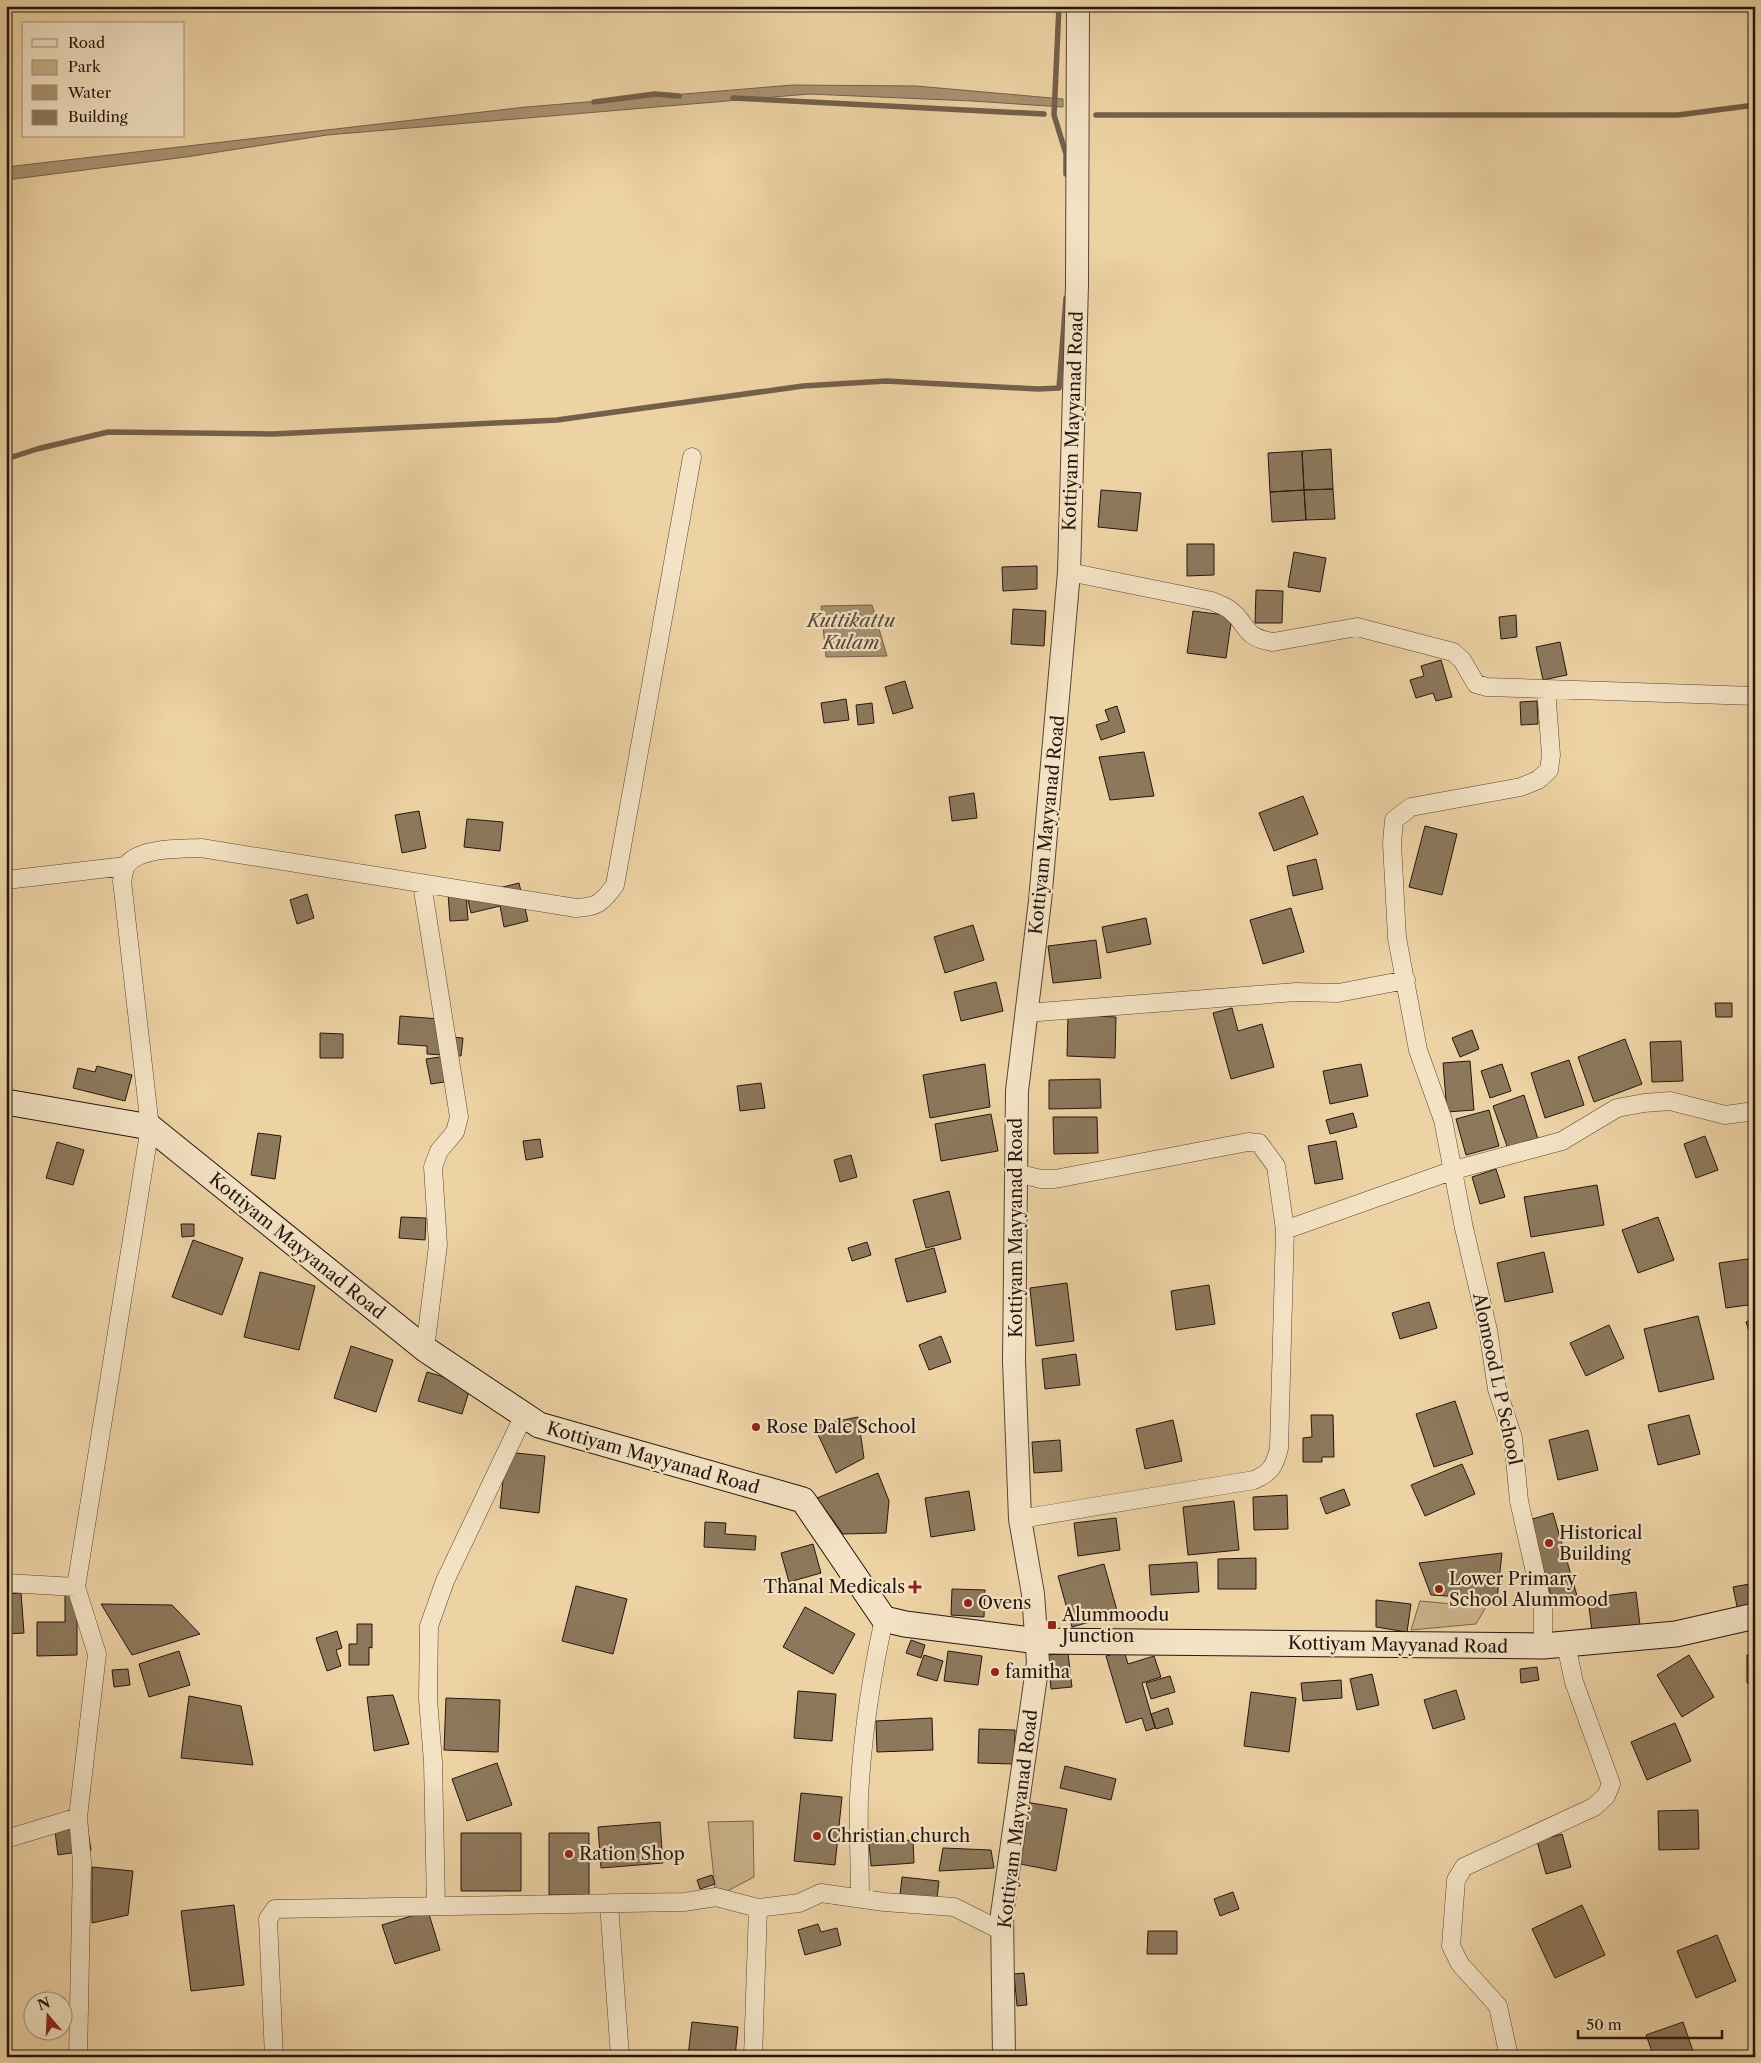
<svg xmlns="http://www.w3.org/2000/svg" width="1761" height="2063" font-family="'Libre Caslon Text',serif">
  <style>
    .green { fill: #cbb28b; stroke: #78644d }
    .water { fill: #a99271; stroke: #74604a }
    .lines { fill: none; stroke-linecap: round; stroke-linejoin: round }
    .stream { stroke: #74604a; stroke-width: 5.5 }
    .building { fill: #8d785c; stroke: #24160f }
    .minor-casing { stroke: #564534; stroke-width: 19 }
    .tertiary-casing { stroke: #564534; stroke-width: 24 }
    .secondary-casing { stroke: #24160f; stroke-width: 27 }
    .minor { stroke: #f3e2c4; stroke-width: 18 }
    .tertiary { stroke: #f3e2c4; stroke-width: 22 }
    .secondary { stroke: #f3e2c4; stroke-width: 25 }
    .poi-dot { fill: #8f2418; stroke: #f3e2c4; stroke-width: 2 }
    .labels { text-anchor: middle; stroke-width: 4.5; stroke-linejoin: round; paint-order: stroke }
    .street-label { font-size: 18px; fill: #24160f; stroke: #f3e2c4 }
    .poi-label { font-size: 18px; fill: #24160f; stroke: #f3e2c4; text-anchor: start }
    .water-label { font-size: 19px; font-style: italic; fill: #594836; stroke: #f3e2c4 }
  </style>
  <rect width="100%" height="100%" fill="#edd2a4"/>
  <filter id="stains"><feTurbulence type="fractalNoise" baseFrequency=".004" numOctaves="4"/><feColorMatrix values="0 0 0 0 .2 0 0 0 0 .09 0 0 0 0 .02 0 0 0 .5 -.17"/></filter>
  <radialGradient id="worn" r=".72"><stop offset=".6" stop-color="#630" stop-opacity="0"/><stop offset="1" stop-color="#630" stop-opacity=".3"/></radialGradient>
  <path class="green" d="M1420 1601 1486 1607 1476 1624 1411 1630Z
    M753 1821 754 1877 716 1897 708 1822Z"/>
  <path class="water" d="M793 85 916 86 1063 99V107L972 101 809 94 327 135 186 157 6 180V167L526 107Z
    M872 605 887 656 826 657 821 606Z"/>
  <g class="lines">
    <path class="stream" d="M1059 6 1054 115 1066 154V174
      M733 98 1044 114
      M594 102 655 94 679 96
      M1096 115H1678L1755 105
      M6 161 9 173
      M6 459 37 449 108 432 273 434 557 420 803 386 886 381 1038 389 1059 388 1066 298"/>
  </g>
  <path class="building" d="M1331 449 1333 489 1304 490 1302 451Z
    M1302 451 1304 490 1270 492 1268 453Z
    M1333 489 1335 519 1306 520 1304 490Z
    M1101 490 1141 493 1137 531 1098 527Z
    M1304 490 1306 520 1272 522 1270 492Z
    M1187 544H1214V575L1187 576Z
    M1294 552 1326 558 1320 592 1288 587Z
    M1037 566V589L1003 591 1002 567Z
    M1256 590 1283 591 1282 623H1255Z
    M1013 609 1046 611 1044 646 1011 644Z
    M1193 611 1232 616 1226 658 1187 653Z
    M1516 615 1517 637 1501 639 1499 617Z
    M1560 642 1567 675 1543 680 1536 647Z
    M1441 660 1452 697 1436 701 1433 693 1416 698 1410 680 1424 676 1421 666Z
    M905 681 913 708 893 714 885 687Z
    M846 699 849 720 824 723 821 703Z
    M1537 701 1538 724 1521 725 1520 702Z
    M872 703 874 723 858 725 856 705Z
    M1117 706 1125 732 1101 740 1096 725 1109 721 1105 710Z
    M1144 752 1154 796 1110 800 1099 757Z
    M974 793 977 818 952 821 949 797Z
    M1303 796 1318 834 1274 851 1259 813Z
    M419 811 426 848 402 853 395 815Z
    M467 819 503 822 500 851 464 847Z
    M1425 826 1457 834 1442 895 1409 887Z
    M1316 859 1323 889 1293 896 1287 866Z
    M519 883 528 921 504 927 500 906 471 913 467 896Z
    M466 892 468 920 450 921 448 894Z
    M307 894 314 918 297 924 290 900Z
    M1291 908 1304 952 1263 964 1250 920Z
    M1146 918 1151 944 1107 953 1102 927Z
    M973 925 984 960 945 973 934 937Z
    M1096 940 1101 978 1053 983 1048 946Z
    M996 982 1003 1011 961 1021 954 992Z
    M1715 1003H1732V1017H1716Z
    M1232 1008 1238 1031 1262 1024 1274 1067 1231 1079 1213 1013Z
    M1068 1015 1116 1017 1115 1058 1067 1056Z
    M400 1016 440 1019 439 1036 463 1038 461 1056 427 1054V1046L398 1044Z
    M1472 1030 1479 1049 1460 1057 1452 1038Z
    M320 1033 343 1034V1058H320Z
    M1625 1039 1642 1084 1594 1102 1578 1057Z
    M1681 1041 1683 1081 1652 1082 1650 1042Z
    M447 1056 451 1081 431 1084 426 1059Z
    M1569 1060 1584 1105 1545 1118 1531 1073Z
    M1470 1061 1474 1110 1447 1112 1443 1063Z
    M985 1064 990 1107 930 1118 923 1075Z
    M1361 1064 1368 1096 1330 1104 1323 1071Z
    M1502 1064 1511 1091 1490 1098 1481 1071Z
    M97 1066 132 1075 125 1101 73 1088 78 1068 95 1072Z
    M1100 1079 1101 1108 1049 1109V1080Z
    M761 1083 765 1108 740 1111 737 1086Z
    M1524 1095 1538 1139 1508 1149 1493 1106Z
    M1489 1110 1499 1146 1466 1155 1456 1119Z
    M1353 1113 1357 1127 1330 1134 1326 1120Z
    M991 1114 998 1151 941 1161 935 1124Z
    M1053 1117H1097L1098 1153 1054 1154Z
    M258 1133 281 1136 275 1179 251 1175Z
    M1705 1136 1718 1170 1696 1178 1684 1144Z
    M540 1139 543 1157 526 1160 523 1141Z
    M1336 1141 1343 1179 1315 1184 1308 1146Z
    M57 1142 84 1150 73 1185 46 1178Z
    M851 1155 857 1177 840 1182 834 1160Z
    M1496 1169 1505 1197 1480 1204 1472 1177Z
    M1597 1185 1604 1225 1531 1237 1524 1197Z
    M949 1191 961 1239 926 1248 913 1200Z
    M401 1217 426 1218 425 1240 399 1238Z
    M1658 1217 1674 1260 1638 1273 1622 1230Z
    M181 1224H194V1236L182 1237Z
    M193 1240 243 1258 222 1315 172 1297Z
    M867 1242 871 1255 852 1261 848 1248Z
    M934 1248 946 1292 907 1302 895 1259Z
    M1544 1252 1553 1292 1505 1302 1497 1263Z
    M1755 1258V1304L1726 1308 1719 1263Z
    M260 1272 315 1286 299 1350 244 1337Z
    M1067 1283 1074 1341 1036 1346 1030 1288Z
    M1209 1285 1215 1324 1176 1330 1171 1291Z
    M1429 1302 1437 1328 1400 1339 1392 1313Z
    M1698 1316 1714 1379 1659 1392 1644 1329Z
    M1755 1319V1347L1746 1322Z
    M1609 1325 1624 1358 1586 1376 1570 1343Z
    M941 1336 951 1362 929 1370 919 1345Z
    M351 1346 393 1360 376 1412 334 1398Z
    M1076 1354 1080 1385 1045 1389 1042 1359Z
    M427 1372 471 1385 462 1414 418 1401Z
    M1455 1401 1473 1454 1434 1467 1416 1414Z
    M1311 1415H1333L1334 1457H1322V1462H1303V1438L1312 1437Z
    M1689 1415 1700 1454 1658 1465 1648 1425Z
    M858 1417 864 1458 836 1473 814 1426Z
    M1173 1420 1182 1461 1145 1469 1136 1429Z
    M1588 1430 1598 1470 1558 1480 1549 1440Z
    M1060 1440 1062 1471 1034 1473 1032 1442Z
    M506 1452 545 1456 539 1513 500 1508Z
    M1462 1464 1475 1494 1425 1516 1411 1485Z
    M878 1473 889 1501 886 1533 843 1534 817 1498Z
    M1344 1489 1350 1505 1326 1514 1320 1498Z
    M969 1491 975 1530 931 1537 925 1498Z
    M1287 1495 1288 1529 1254 1530 1253 1497Z
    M1234 1501 1239 1550 1188 1555 1183 1507Z
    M1553 1513 1578 1599 1554 1606 1529 1520Z
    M1116 1518 1120 1550 1078 1556 1074 1523Z
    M705 1522 726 1523 725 1534 756 1536 755 1550 704 1547Z
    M813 1544 821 1573 789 1582 781 1553Z
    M1502 1553 1497 1599 1431 1595 1419 1563Z
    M1256 1558V1589H1218V1559Z
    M1197 1562 1199 1592 1151 1595 1149 1565Z
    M1104 1564 1118 1614 1072 1627 1058 1576Z
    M65 1582 77 1599V1655L37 1656V1622H65Z
    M1755 1583V1608L1738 1611 1733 1587Z
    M576 1586 627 1599 613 1654 562 1641Z
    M952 1589 985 1590 984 1617 951 1615Z
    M1636 1592 1640 1625 1592 1632 1588 1598Z
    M21 1593 24 1633 6 1634V1594Z
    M1376 1600 1411 1604 1407 1632 1376 1627Z
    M101 1604 172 1605 200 1634 132 1655Z
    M805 1607 855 1634 833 1674 783 1647Z
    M357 1624H372V1648L369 1647V1665H349V1644H357Z
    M337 1631 342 1648 336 1650 341 1666 327 1671 316 1638Z
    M911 1640 925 1645 921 1658 906 1653Z
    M179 1651 190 1685 149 1697 139 1664Z
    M948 1651 982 1656 978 1685 944 1681Z
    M1124 1651 1128 1664 1154 1656 1161 1677 1142 1683 1155 1728 1146 1731 1142 1718 1126 1723 1106 1656Z
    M1068 1653 1072 1687 1051 1689 1048 1655Z
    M924 1655 943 1661 937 1681 917 1675Z
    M1689 1655 1714 1697 1682 1717 1657 1675Z
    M1747 1655H1755V1684L1747 1683Z
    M1537 1667 1539 1680 1521 1683 1520 1669Z
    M128 1669 130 1685 114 1687 112 1670Z
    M1372 1674 1379 1705 1357 1710 1350 1679Z
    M1170 1676 1175 1692 1151 1699 1146 1683Z
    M1341 1680 1342 1698 1303 1701 1301 1683Z
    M1456 1690 1465 1719 1433 1729 1424 1700Z
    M798 1691 836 1694 832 1741 794 1738Z
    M1251 1692 1296 1698 1289 1752 1244 1746Z
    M393 1695 409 1744 374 1751 367 1697Z
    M189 1696 241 1706 253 1765 181 1758Z
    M446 1698 500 1700 498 1752 444 1750Z
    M1168 1708 1173 1724 1156 1729 1151 1714Z
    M932 1718 933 1750 877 1752 876 1721Z
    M1675 1723 1691 1761 1647 1780 1631 1742Z
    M979 1729 1015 1730 1014 1764 978 1763Z
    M497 1763 512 1805 467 1821 452 1779Z
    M1065 1766 1116 1779 1111 1800 1060 1788Z
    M801 1793 842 1797 835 1865 794 1861Z
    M1026 1802 1067 1809 1056 1871 1015 1863Z
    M1698 1810 1699 1849 1659 1850 1658 1811Z
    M660 1822 663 1863 601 1868 598 1827Z
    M87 1826 91 1850 58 1855 55 1831Z
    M461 1833H521V1891H461Z
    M549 1833H589V1895H549Z
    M1562 1834 1571 1867 1546 1874 1537 1841Z
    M913 1840 914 1863 871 1866 869 1843Z
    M943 1848 991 1850 994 1868 939 1871Z
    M92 1867 133 1871 128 1915 92 1923Z
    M712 1875 715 1884 700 1889 697 1880Z
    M902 1877 939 1881 937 1898 900 1895Z
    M1233 1892 1239 1909 1220 1916 1214 1899Z
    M234 1905 244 1985 191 1991 181 1911Z
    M1582 1905 1605 1955 1555 1978 1532 1929Z
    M428 1911 440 1950 395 1964 382 1925Z
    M818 1924 821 1932 837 1928 841 1945 805 1955 798 1930Z
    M1148 1931H1177V1954H1147Z
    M1717 1935 1736 1981 1696 1998 1677 1951Z
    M1024 1973 1027 2005 1017 2006 1014 1974Z
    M692 2022 738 2027 735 2057 688 2056Z
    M1683 2022 1695 2057H1654L1646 2035Z"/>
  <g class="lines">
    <defs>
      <path id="minor" d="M1069 572 1212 601C1218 604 1225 606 1230 610 1250 626 1242 637 1273 642L1357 627 1453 652 1462 660 1476 684 1487 687 1755 696
        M6 880 126 866
        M422 884 459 1117 455 1132 439 1151 433 1167 438 1245 425 1349
        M1026 1013 1296 992 1338 993 1406 980
        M1016 1173 1041 1179H1055L1248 1142 1259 1143 1276 1166 1285 1230 1454 1170 1562 1141 1617 1108 1644 1103 1670 1101 1725 1115 1755 1111
        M1020 1519 1254 1480C1271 1473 1275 1465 1279 1448L1285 1230
        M6 1583 76 1587
        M1543 1646V1608L1519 1501 1513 1438 1497 1389 1488 1330 1464 1228 1443 1120 1418 1050 1397 938 1392 843 1394 820 1411 807 1521 787 1538 780 1549 770 1551 755 1546 689
        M6 1839 78 1817
        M860 1898C860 1864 858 1831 859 1798 862 1738 871 1678 884 1619
        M609 1903 620 2057
        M436 1906 433 1762 428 1699 429 1626 445 1581 524 1415
        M78 2057 82 1862 78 1817 97 1654 76 1587 150 1127 122 881C123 877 124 870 126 866 138 847 181 849 201 848L576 908C597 907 602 903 615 885L692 457
        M274 2057 268 1919 275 1909 684 1902 716 1897 758 1908 799 1903 821 1893 884 1902 954 1907 1002 1931
        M753 2057 758 1908
        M1509 2057 1498 2006 1460 1964 1451 1946 1456 1880 1464 1867 1594 1807 1606 1796 1611 1784 1574 1682 1566 1645"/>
      <path id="tertiary" d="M1004 2057 1002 1914 1038 1662 1033 1594 1020 1519 1014 1361 1017 1091 1040 901 1069 572 1077 285 1078 6"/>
      <path id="secondary" d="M6 1102 150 1127 425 1349 539 1425 803 1500 884 1619 905 1624 1038 1641 1543 1646 1676 1634 1755 1616"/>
    </defs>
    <use href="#minor" class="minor-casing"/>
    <use href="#tertiary" class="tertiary-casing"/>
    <use href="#secondary" class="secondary-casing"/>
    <use href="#minor" class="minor"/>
    <use href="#tertiary" class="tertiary"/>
    <use href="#secondary" class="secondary"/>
  </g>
  <g class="poi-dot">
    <circle cx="756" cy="1427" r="5"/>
    <circle cx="1549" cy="1543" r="5"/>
    <path d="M912.5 1579.5h5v5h5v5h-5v5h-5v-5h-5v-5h5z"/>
    <circle cx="1439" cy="1589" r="5"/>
    <circle cx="968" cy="1603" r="5"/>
    <rect x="1047" y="1620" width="10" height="10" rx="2.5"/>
    <circle cx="995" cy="1672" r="5"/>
    <circle cx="817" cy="1836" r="5"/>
    <circle cx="569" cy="1854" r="5"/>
  </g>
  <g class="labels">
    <g class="street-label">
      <text transform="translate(1073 421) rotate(-88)" y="6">Kottiyam Mayyanad Road</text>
      <text transform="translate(1047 825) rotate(-84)" y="6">Kottiyam Mayyanad Road</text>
      <text transform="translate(1016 1228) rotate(-90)" y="6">Kottiyam Mayyanad Road</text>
      <text transform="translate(297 1246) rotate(39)" y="6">Kottiyam Mayyanad Road</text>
      <text transform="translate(1497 1379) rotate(78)" y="6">Alomood L P School</text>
      <text transform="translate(653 1458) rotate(16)" y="6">Kottiyam Mayyanad Road</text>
      <text transform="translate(1398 1645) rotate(1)" y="6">Kottiyam Mayyanad Road</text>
      <text transform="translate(1018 1819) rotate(-83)" y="6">Kottiyam Mayyanad Road</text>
    </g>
    <g class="poi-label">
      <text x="766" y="1433">Rose Dale School</text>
      <text x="1559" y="1539">Historical<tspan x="1559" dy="21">Building</tspan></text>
      <text x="1449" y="1585">Lower Primary<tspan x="1449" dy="21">School Alummood</tspan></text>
      <text x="905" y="1593" text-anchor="end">Thanal Medicals</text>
      <text x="978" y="1609">Ovens</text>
      <text x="1062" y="1621">Alummoodu<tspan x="1062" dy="21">Junction</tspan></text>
      <text x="1005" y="1678">famitha</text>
      <text x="827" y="1842">Christian church</text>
      <text x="579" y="1860">Ration Shop</text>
    </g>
    <g class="water-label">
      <text x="851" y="627">Kuttikattu<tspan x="851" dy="22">Kulam</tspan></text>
    </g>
  </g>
  <rect width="1761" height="2063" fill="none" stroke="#edd2a4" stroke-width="25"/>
  <rect x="8" y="8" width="1746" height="2048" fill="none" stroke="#24160f" stroke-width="2.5"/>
  <rect x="12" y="12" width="1736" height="2038" fill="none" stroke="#24160f"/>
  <rect x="22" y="22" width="162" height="115" fill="#f3e2c4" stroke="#a0907c"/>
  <rect x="32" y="39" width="25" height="8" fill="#f3e2c4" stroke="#a0907c"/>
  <text x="68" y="48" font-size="15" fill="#24160f">Road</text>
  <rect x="32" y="60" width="25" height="15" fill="#cbb28b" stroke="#a0907c"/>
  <text x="68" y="72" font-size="15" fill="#24160f">Park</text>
  <rect x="32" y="85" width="25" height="15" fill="#a99271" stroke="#a0907c"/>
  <text x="68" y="98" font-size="15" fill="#24160f">Water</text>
  <rect x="32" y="110" width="25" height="15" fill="#8d785c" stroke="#a0907c"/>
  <text x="68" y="122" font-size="15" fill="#24160f">Building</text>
  <g transform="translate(48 2016) rotate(341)"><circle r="24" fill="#f3e2c4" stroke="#a0907c"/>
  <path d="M0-4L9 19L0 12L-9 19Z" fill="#8f2418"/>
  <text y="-8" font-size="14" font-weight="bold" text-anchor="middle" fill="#24160f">N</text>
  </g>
  <path d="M1578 2030v8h144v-8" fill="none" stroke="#24160f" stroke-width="2.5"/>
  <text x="1586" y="2030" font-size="15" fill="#24160f" stroke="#f3e2c4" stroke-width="4" paint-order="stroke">50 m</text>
  <rect width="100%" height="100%" filter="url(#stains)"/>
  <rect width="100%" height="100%" fill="url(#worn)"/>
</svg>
